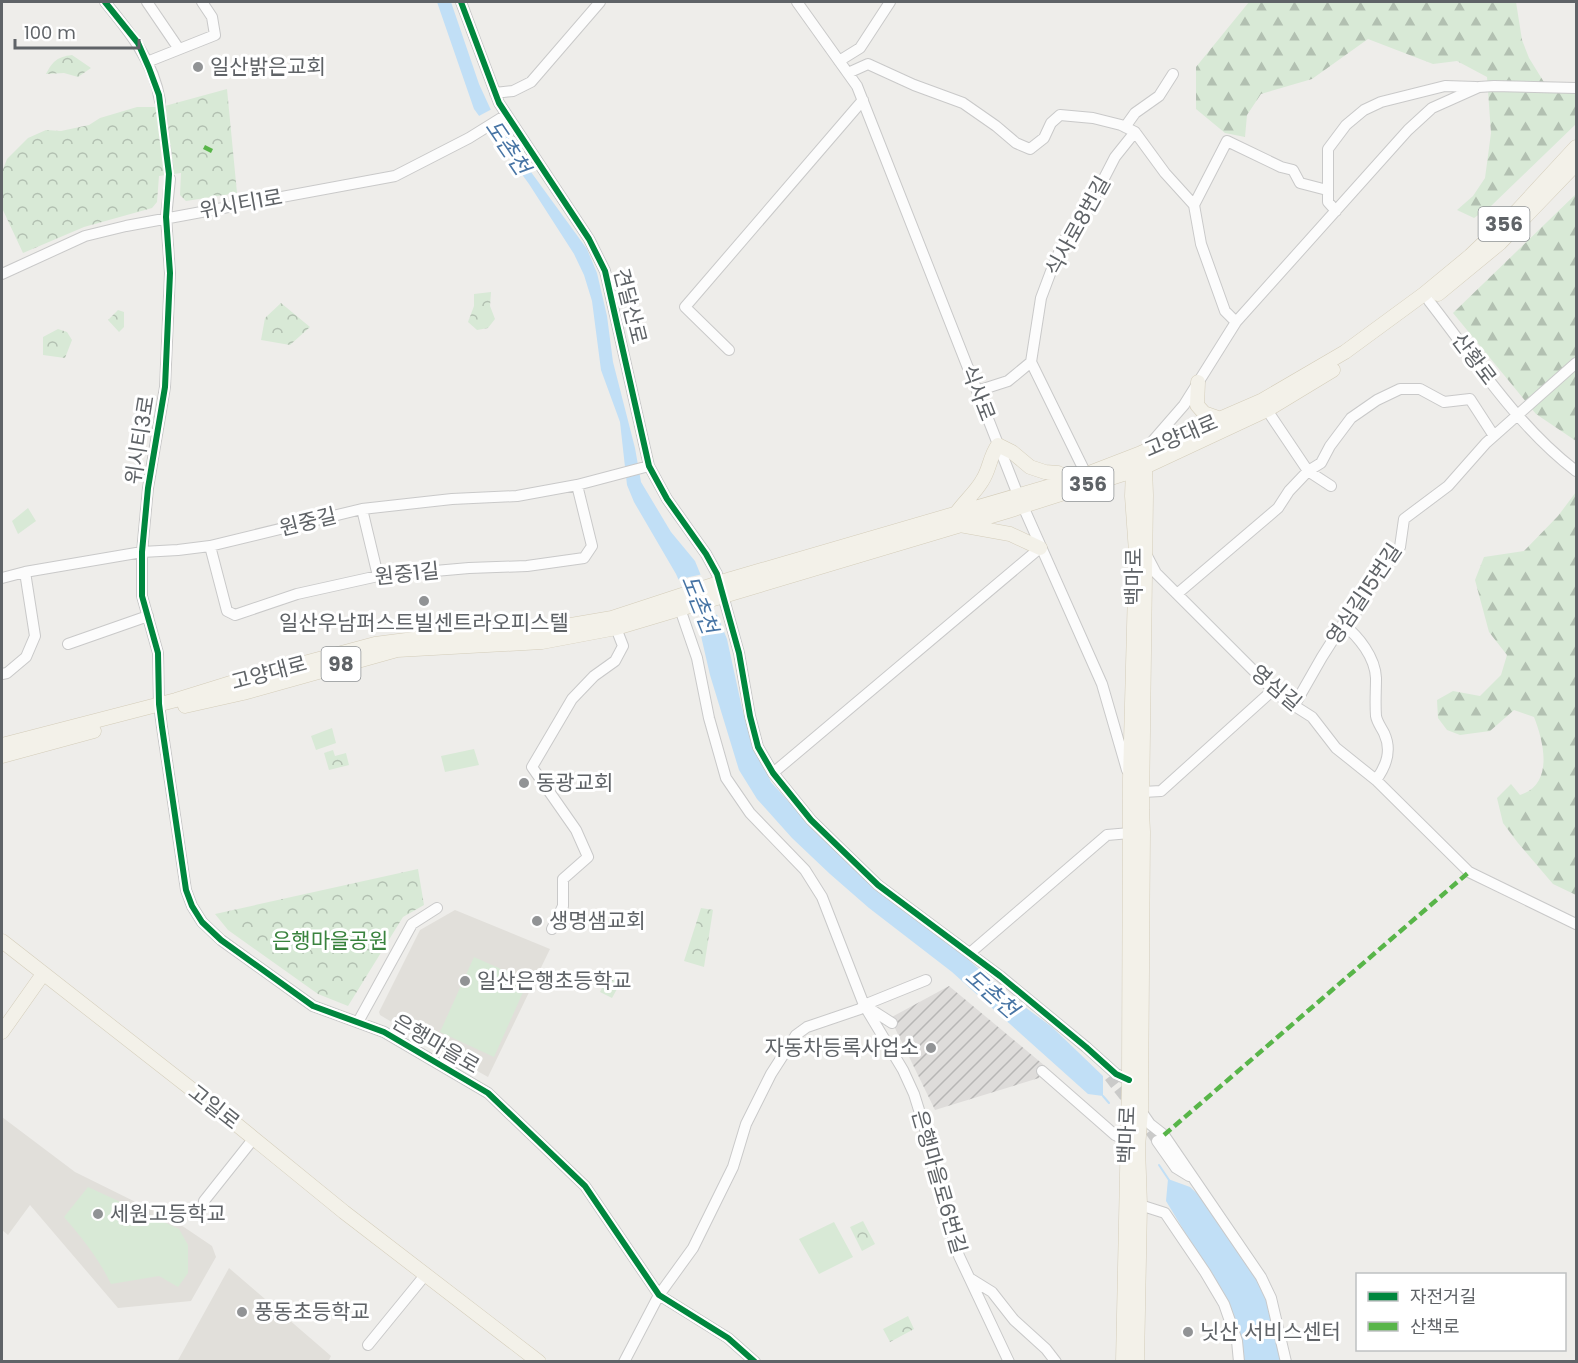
<svg xmlns="http://www.w3.org/2000/svg" width="1578" height="1363" font-family="Poppins,'Noto Sans KR',sans-serif">
  <style>
    .industrial { fill: url(#industrial-furrows) }
    .education { fill: #e1dfda }
    .forest { fill: url(#forest-firs) }
    .park { fill: url(#park-crowns) }
    .pitch { fill: #d8e9d6 }
    .water { fill: #c1dff6 }
    .pier { fill: #eeedea }
    .lines { fill: none; stroke-linecap: round; stroke-linejoin: round }
    .stream { stroke: #c1dff6; stroke-width: 2 }
    .minor-tunnel { stroke: #cacac9; stroke-width: 10; stroke-dasharray: 10 5; stroke-linecap: butt }
    .minor-casing { stroke: #c9c9c9; stroke-width: 12 }
    .major-casing { stroke: #d4cdba; stroke-width: 15 }
    .minor { stroke: #fcfcfc; stroke-width: 10 }
    .major { stroke: #f3f1e9; stroke-width: 14 }
    .quiet { stroke: #58b549; stroke-width: 4.5; stroke-dasharray: 9 4.5; stroke-linecap: butt }
    .cycleway-casing { stroke: #fff; stroke-width: 10 }
    .cycleway { stroke: #00873e; stroke-width: 6 }
    .poi-dot { fill: #919395; stroke: #fff; stroke-width: 2 }
    .labels { text-anchor: middle; stroke-width: 6; stroke-linejoin: round; paint-order: stroke }
    .shield { fill: #fff; stroke: #8f9295; stroke-width: 1.5 }
    .shield-label { font-size: 20px; font-weight: bold; fill: #5f6367 }
    .poi-label { font-size: 21px; fill: #5f6367; stroke: #fff; text-anchor: start }
    .street-label { font-size: 21px; fill: #5f6367; stroke: #fff }
    .park-label { font-size: 21px; fill: #3a833e; stroke: #fff }
    .water-label { font-size: 22px; font-style: italic; fill: #4774a4; stroke: #fff }
  </style>
  <defs>
    <pattern id="industrial-furrows" width="10" height="10" patternUnits="userSpaceOnUse" patternTransform="scale(1.5)"><rect width="10" height="10" fill="#dedcda"/><path d="M-1 1l2-2M0 10L10 0M9 11l2-2" fill="none" stroke="#b7b6b5"/></pattern>
    <pattern id="forest-firs" width="22" height="20" patternUnits="userSpaceOnUse" patternTransform="scale(1.5)"><rect width="22" height="20" fill="#d8e9d6"/><path d="M5 1l3.5 6h-7zM16 11l3.5 6h-7z" fill="#b2c0b1"/></pattern>
    <pattern id="park-crowns" width="20" height="18" patternUnits="userSpaceOnUse" patternTransform="scale(1.5)"><rect width="20" height="18" fill="#d8e9d6"/><path d="M2 6a3 3 0 1 1 6 0M12 15a3 3 0 1 1 6 0" fill="none" stroke="#b2c0b1"/></pattern>
  </defs>
  <rect width="100%" height="100%" fill="#eeedea"/>
  <path class="industrial" d="M949 986 1045 1066 1039 1078 935 1110 890 1018Z"/>
  <path class="education" d="M455 910 550 949 488 1077 410 1033 380 1015 379 1012 420 930Z
    M2 1117 75 1172 178 1223 212 1246 216 1257 191 1301 118 1308 30 1205 8 1235 2 1230Z
    M229 1268 331 1356 328 1362H177Z"/>
  <path class="forest" d="M1249 2H1516L1522 40 1529 58 1547 87 1576 91V124L1491 206 1474 218 1457 210 1473 196 1485 178 1491 133 1487 77 1457 61 1433 64 1368 39 1312 79 1261 94 1247 115 1245 137 1225 133 1196 109V67Z
    M1576 194V441L1536 414 1453 313Z
    M1576 492V895L1553 884 1518 843 1503 823 1497 798 1511 784 1520 795C1554 784 1544 743 1534 717L1514 710 1490 731 1460 735 1447 730 1438 718 1437 700 1453 691 1480 696 1501 675 1507 655 1489 632 1475 580 1484 557 1524 551 1558 516Z"/>
  <path class="park" d="M72 55 91 68 78 77 64 73 46 74C53 61 57 57 72 55Z
    M227 89 237 193 186 201 180 195 181 173 159 176 157 202 152 208 84 227 23 253 2 208V172L7 159 28 138 46 130 61 131 89 125 100 118 137 107H161Z
    M491 292 490 306 495 319 488 328 477 330 468 322 474 306V294Z
    M281 303 310 327 290 345 261 340 265 318Z
    M118 310 124 312V327L119 332 108 320Z
    M58 329 67 332 72 340 65 358 43 355V337Z
    M333 750 335 756 346 753 349 765 329 770 324 753Z
    M418 869 424 905 403 917 348 1006 318 994 228 930 215 914Z
    M701 908 713 910 704 967 684 961Z
    M609 974 622 980 612 998 600 992Z
    M863 1221 875 1244 862 1251 850 1227Z
    M908 1316 914 1329 890 1342 883 1329Z"/>
  <path class="pitch" d="M28 508 36 521 18 534 12 521Z
    M332 728 336 743 316 750 311 736Z
    M474 749 479 765 445 772 441 756Z
    M474 957 528 981 494 1057 440 1032Z
    M88 1187 179 1229 188 1245V1273L178 1287 159 1276 111 1284C99 1259 83 1239 64 1217Z
    M834 1222 853 1257 819 1274 799 1239Z"/>
  <path class="water" d="M437 2H451L479 84 490 108 531 172 587 249 597 273 607 316 613 362 635 448 641 482 671 532 695 561 727 639 742 708 753 744 771 782 808 823 874 889 962 954 1006 993 1052 1027 1103 1076V1096L1088 1094 952 972 869 908 830 874 792 838 757 799 739 770 710 675 698 623 676 574 634 502 627 485 620 422 601 370 592 301 584 275 574 254 529 184 474 109Z
    M1168 1179 1190 1187 1203 1199 1250 1265 1267 1301 1282 1361H1243L1240 1340 1189 1239 1166 1201Z"/>
  <path class="pier" d="M492 109 506 131 492 138 477 117Z
    M703 574 719 614 695 620 676 580Z"/>
  <g class="lines">
    <path class="stream" d="M1103 1096 1109 1103
      M1159 1165 1169 1180"/>
    <path class="minor-tunnel" d="M160 101 170 179
      M1109 1077 1130 1104
      M1141 1119 1157 1141"/>
    <defs>
      <path id="minor" d="M105 2C129 31 154 62 160 101
        M147 2 179 49
        M461 2 499 103 589 239 605 271 649 466 667 499 706 554 717 574 739 653 750 716 758 747 773 773 811 820 878 885 1000 976 1086 1047 1116 1074 1129 1080
        M797 2 857 86 1018 495 1102 684 1127 770
        M839 61 860 48 890 2
        M147 62 215 35 212 17 202 2
        M848 73 868 64 914 85 963 103 996 126 1016 143 1030 149 1044 138 1051 123 1060 115 1093 118 1121 125 1135 132 1165 173 1194 205 1201 244 1225 311 1236 322
        M495 93 513 91 531 82 600 2
        M1125 127 1135 113 1159 96 1173 74
        M170 179 166 217 170 273 165 387 148 488 142 552V596L158 653 159 704 162 727 186 890 192 906 202 922 221 940 313 1006 384 1032 488 1093 585 1186 659 1295 728 1338 755 1362
        M1194 205 1227 141 1281 167 1293 170 1300 183 1327 190
        M1336 211 1328 202V149L1346 125 1364 110 1381 102 1445 86 1476 87
        M2 274 85 236 126 226 395 176 469 138 506 115
        M1429 301C1475 360 1517 426 1576 471
        M729 350 685 307 863 100
        M1031 362 1086 474
        M977 391 1008 381 1031 362 1041 298 1053 266 1065 239 1081 223 1115 157 1135 132
        M1267 410 1308 471 1331 486
        M1144 451 1184 405 1236 322 1408 130 1432 108 1479 87 1494 86 1576 88
        M362 509 378 576
        M210 546 227 611 235 615 297 594 378 576 469 568 527 566 584 558 592 546 577 485
        M1146 554 1156 573 1279 696 1312 717 1336 748 1376 780 1469 872 1576 924
        M2 578 25 572 142 552 178 550 210 546 362 509 452 499 517 496 577 485 649 466
        M1177 594 1278 508 1289 491 1308 471 1321 463 1330 446 1351 418 1377 400 1400 389H1420L1444 402 1470 399 1494 436
        M678 603 697 658 709 718 726 778 750 813 805 870 822 897 864 1005 903 1070 914 1094 929 1142 935 1178 959 1256 1009 1362
        M1343 624C1359 637 1375 657 1376 678 1376 691 1375 703 1376 716 1377 722 1381 727 1384 733 1392 750 1387 765 1376 780
        M68 644 148 616
        M2 674 7 673 26 657 35 636 25 572
        M1294 706 1322 657 1343 624 1359 609 1377 575 1400 547 1404 519 1448 486 1486 443 1576 363
        M773 773 1040 548
        M1138 787 1143 792 1161 791 1273 690
        M552 929 563 906V879L588 857 576 830 532 767 572 699 594 676 615 661 623 646 616 628
        M970 953 1107 835 1130 833
        M867 1007 892 1023
        M358 1022 412 924 437 908
        M1042 1071 1115 1135 1133 1144
        M1141 1111 1150 1124 1164 1135 1261 1277 1271 1298 1286 1362
        M1157 1141 1176 1168 1189 1176
        M204 1201 254 1138
        M1140 1205 1165 1213 1205 1272 1224 1304 1237 1341 1239 1362
        M971 1279 992 1292 1014 1320 1046 1349 1056 1362
        M368 1345 426 1274
        M624 1362 659 1295 693 1248 733 1167 746 1124 771 1074 796 1035 807 1027 860 1009 864 1005 926 980"/>
      <path id="major" d="M1438 294 1500 243 1576 164
        M1198 382 1197 405 1204 413 1221 419
        M955 515C963 503 975 493 982 481 990 469 989 458 998 445L1012 452 1030 467 1045 472 1058 473 1071 480
        M960 525 1010 534 1040 548
        M185 706 243 693 397 650 542 642 616 628 1008 511 1145 467 1267 410 1333 370
        M2 745 176 700 234 682 375 644 422 638 536 631 612 618 731 579 1071 480 1141 453 1261 401 1345 352 1424 294 1470 256 1517 211 1576 147
        M2 756 94 731
        M2 941 236 1124 344 1212 539 1362
        M2 1032 43 974
        M1123 1362 1129 1080 1130 779 1136 552 1132 496 1133 469 1136 463
        M1137 1362 1140 1205 1138 1147 1141 1111 1143 832 1142 810 1146 495 1145 467 1143 458"/>
    </defs>
    <use href="#minor" class="minor-casing"/>
    <use href="#major" class="major-casing"/>
    <use href="#minor" class="minor"/>
    <use href="#major" class="major"/>
    <path class="quiet" d="M204 147 212 151
      M1164 1135 1469 872"/>
    <defs>
      <path id="cycleway" d="M105 2 138 43 149 68 159 95 169 174 166 217 170 273 165 387 148 488 142 552V596L158 653 159 704 162 727 186 890 192 906 202 922 221 940 313 1006 384 1032 488 1093 585 1186 659 1295 728 1338 755 1362
        M461 2 499 103 589 239 605 271 649 466 667 499 706 554 717 574 739 653 750 716 758 747 773 773 811 820 878 885 1000 976 1086 1047 1116 1074 1129 1080"/>
    </defs>
    <use href="#cycleway" class="cycleway-casing"/>
    <use href="#cycleway" class="cycleway"/>
  </g>
  <g class="poi-dot">
    <circle cx="198" cy="67" r="6"/>
    <circle cx="424" cy="601" r="6"/>
    <circle cx="524" cy="783" r="6"/>
    <circle cx="537" cy="921" r="6"/>
    <circle cx="465" cy="981" r="6"/>
    <circle cx="931" cy="1048" r="6"/>
    <circle cx="98" cy="1214" r="6"/>
    <circle cx="242" cy="1312" r="6"/>
    <circle cx="1188" cy="1332" r="6"/>
  </g>
  <g class="labels">
    <g class="shield">
      <rect x="1478.5" y="207" width="51" height="34" rx="4.5"/>
      <rect x="1062.5" y="467" width="51" height="34" rx="4.5"/>
      <rect x="321.5" y="647" width="39" height="34" rx="4.5"/>
    </g>
    <g class="shield-label">
      <text x="1504" y="231">356</text>
      <text x="1088" y="491">356</text>
      <text x="341" y="671">98</text>
    </g>
    <g class="poi-label">
      <text x="210" y="74">일산밝은교회</text>
      <text x="424" y="630" text-anchor="middle">일산우남퍼스트빌센트라오피스텔</text>
      <text x="536" y="790">동광교회</text>
      <text x="549" y="928">생명샘교회</text>
      <text x="477" y="988">일산은행초등학교</text>
      <text x="919" y="1055" text-anchor="end">자동차등록사업소</text>
      <text x="110" y="1221">세원고등학교</text>
      <text x="254" y="1319">풍동초등학교</text>
      <text x="1200" y="1339">닛산 서비스센터</text>
    </g>
    <g class="street-label">
      <text transform="translate(241 204) rotate(-10)" y="7">위시티1로</text>
      <text transform="translate(1078 226) rotate(-61)" y="7">식사로8번길</text>
      <text transform="translate(630 306) rotate(76)" y="7">견달산로</text>
      <text transform="translate(1474 359) rotate(53)" y="7">산황로</text>
      <text transform="translate(978 393) rotate(69)" y="7">식사로</text>
      <text transform="translate(1181 436) rotate(-23)" y="7">고양대로</text>
      <text transform="translate(140 440) rotate(-81)" y="7">위시티3로</text>
      <text transform="translate(308 522) rotate(-14)" y="7">원중길</text>
      <text transform="translate(407 574) rotate(-6)" y="7">원중1길</text>
      <text transform="translate(1134 577) rotate(-90)" y="7">백마로</text>
      <text transform="translate(1364 594) rotate(-56)" y="7">영심길15번길</text>
      <text transform="translate(269 673) rotate(-15)" y="7">고양대로</text>
      <text transform="translate(1276 688) rotate(40)" y="7">영심길</text>
      <text transform="translate(436 1044) rotate(30)" y="7">은행마을로</text>
      <text transform="translate(214 1107) rotate(38)" y="7">고일로</text>
      <text transform="translate(1127 1135) rotate(-88)" y="7">백마로</text>
      <text transform="translate(939 1182) rotate(74)" y="7">은행마을로6번길</text>
    </g>
    <g class="park-label">
      <text x="330" y="948">은행마을공원</text>
    </g>
    <g class="water-label">
      <text transform="translate(508 147) rotate(56)" y="8">도촌천</text>
      <text transform="translate(700 604) rotate(68)" y="8">도촌천</text>
      <text transform="translate(992 993) rotate(41)" y="8">도촌천</text>
    </g>
  </g>
  <rect width="1578" height="1363" fill="none" stroke="#5f6367" stroke-width="6"/>
  <rect x="1356" y="1273" width="210" height="78" fill="#ffffff" stroke="#bfc1c2" stroke-width="1.5"/>
  <rect x="1368" y="1292" width="30" height="9" fill="#00873e" stroke="#bfc1c2" stroke-width="1.5"/>
  <text x="1410" y="1303" font-size="18" fill="#5f6367">자전거길</text>
  <rect x="1368" y="1322" width="30" height="9" fill="#58b549" stroke="#bfc1c2" stroke-width="1.5"/>
  <text x="1410" y="1333" font-size="18" fill="#5f6367">산책로</text>
  <path d="M15 39v9h124v-9" fill="none" stroke="#5f6367" stroke-width="3"/>
  <text x="24" y="39" font-size="18" fill="#5f6367" stroke="#ffffff" stroke-width="4.5" paint-order="stroke">100 m</text>
</svg>
